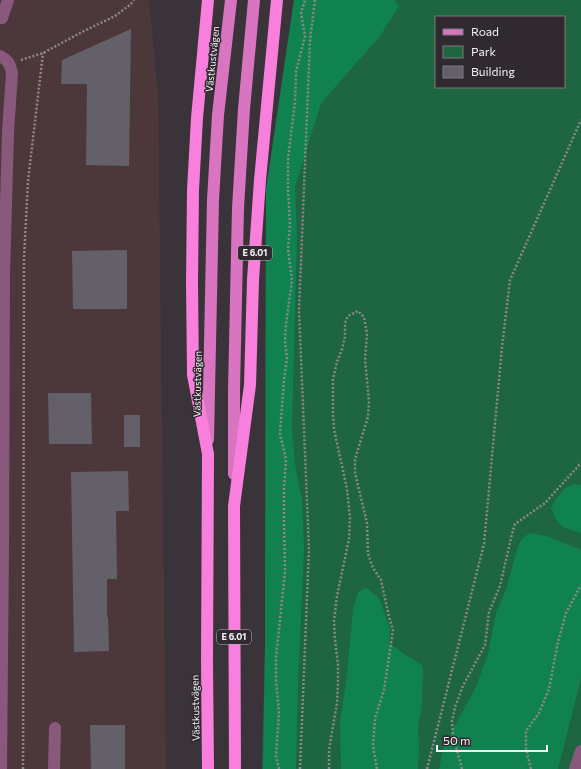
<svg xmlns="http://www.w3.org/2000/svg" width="581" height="769" font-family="Commissioner,sans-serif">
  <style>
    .industrial { fill: #4c383b }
    .green { fill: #1e6541; fill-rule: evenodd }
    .forest { fill: #10824f }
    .building { fill: #636069 }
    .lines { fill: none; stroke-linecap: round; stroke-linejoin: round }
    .path { stroke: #8d888d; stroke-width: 2.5; stroke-dasharray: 2 2; stroke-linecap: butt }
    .minor { stroke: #89587c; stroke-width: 12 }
    .major { stroke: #d874c0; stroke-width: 12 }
    .highway { stroke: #f87fdb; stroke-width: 12 }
    .labels { text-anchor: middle; stroke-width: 3; stroke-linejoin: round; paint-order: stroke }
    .shield { fill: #302a30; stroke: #b8b4b8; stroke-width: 1 }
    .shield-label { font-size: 9px; font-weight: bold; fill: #f3eff3 }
    .street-label { font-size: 10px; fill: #f3eff3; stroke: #302a30 }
  </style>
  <rect width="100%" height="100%" fill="#3a343a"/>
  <path class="industrial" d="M0 0H149L158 93 166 769H0Z"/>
  <path class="green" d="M294 0H581V769H262L265 647 266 190ZM436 17H564V87H436Z"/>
  <path class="forest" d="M294 0H394L399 6 380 36 321 103 295 187 297 237 295 310 292 428 295 464 302 500 304 548 298 686 296 769H263L265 647 266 190Z
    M575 484 581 485V533C561 527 559 528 551 508L556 499 566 487Z
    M530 533 547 536 581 550V678L558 769H439L444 746 461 714 476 687 488 654 496 613 506 590 517 549 522 538Z
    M366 588 373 593 380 600 390 629 389 642C399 652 412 658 423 666L422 706 418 726 419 752 418 769H341L340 721 346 683 353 610 358 592Z"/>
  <path class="building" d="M131 29 129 166 86 165 87 84H61L62 60Z
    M127 250V309H73L72 251Z
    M48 393H91L92 444H49Z
    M124 415H140V447H124Z
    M128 471 129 511H116L117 579H107V617H108L109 651 74 652 71 472Z
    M90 725H125V769H91Z"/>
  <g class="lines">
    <path class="path" d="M21 60 43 53 82 32 115 16 131 4 134 0
      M23 769 24 258 28 181 43 53
      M279 769 276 756 279 713 276 680V658L285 571 284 523V488L286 459 280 434 284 380 287 358 285 341 286 324 292 280 288 249 290 225 288 190V159L295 102 296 72 305 36 301 13 305 0
      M300 769 309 549 299 310 310 40 315 0
      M329 769V750L337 703 338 683V665L335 640 334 620 337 596 349 539 350 518 347 489 334 429 333 413V379L337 362 342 349 345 337V323L348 316 358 311 364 317 367 334 365 360 369 401 368 417 355 459V473L367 523 368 554 373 568 381 580 389 617 393 630 384 690 375 718 373 746 377 769
      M427 769 484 544 502 347 510 280 581 120
      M462 769 453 735 452 721 455 707 463 686 485 645 489 612 500 586 512 534 515 524 545 503 581 463
      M531 769 526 749V731L539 713 549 689 558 642 566 613 581 585"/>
    <path class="minor" d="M0 18H2L8 0
      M0 56C8 60 10 64 12 73L8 132 4 275 3 550 1 769
      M54 769 55 728
      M575 769 581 751"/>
    <path class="major" d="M208 440 213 200 218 115 231 0
      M234 474V390L238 208 244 109 253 11 254 0"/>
    <path class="highway" d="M208 769 207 662 208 454 193 375 192 283 193 190 197 118 208 0
      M235 769 234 506 250 385 253 280 260 180 277 0"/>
  </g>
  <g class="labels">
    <g class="shield">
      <rect x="238" y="246" width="34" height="14" rx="3"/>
      <rect x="217" y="630" width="34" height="14" rx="3"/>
    </g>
    <g class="shield-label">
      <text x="255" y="256">E 6.01</text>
      <text x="234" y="640">E 6.01</text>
    </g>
    <g class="street-label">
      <text transform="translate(212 59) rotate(-84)" y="4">Västkustvägen</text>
      <text transform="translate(197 384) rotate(-89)" y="4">Västkustvägen</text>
      <text transform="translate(195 708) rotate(-91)" y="4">Västkustvägen</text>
    </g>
  </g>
  <rect x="435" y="16" width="130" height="72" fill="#302a30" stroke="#7e797e"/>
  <rect x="443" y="29" width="20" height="6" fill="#d874c0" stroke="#7e797e"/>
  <text x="471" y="36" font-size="12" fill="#f3eff3">Road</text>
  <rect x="443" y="46" width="20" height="12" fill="#1e6541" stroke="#7e797e"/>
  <text x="471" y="56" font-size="12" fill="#f3eff3">Park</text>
  <rect x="443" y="66" width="20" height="12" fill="#636069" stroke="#7e797e"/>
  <text x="471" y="76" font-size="12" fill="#f3eff3">Building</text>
  <path d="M437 745v6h110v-6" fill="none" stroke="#f3eff3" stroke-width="2"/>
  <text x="443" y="745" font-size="12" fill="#f3eff3" stroke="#302a30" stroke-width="3" paint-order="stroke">50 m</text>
</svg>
